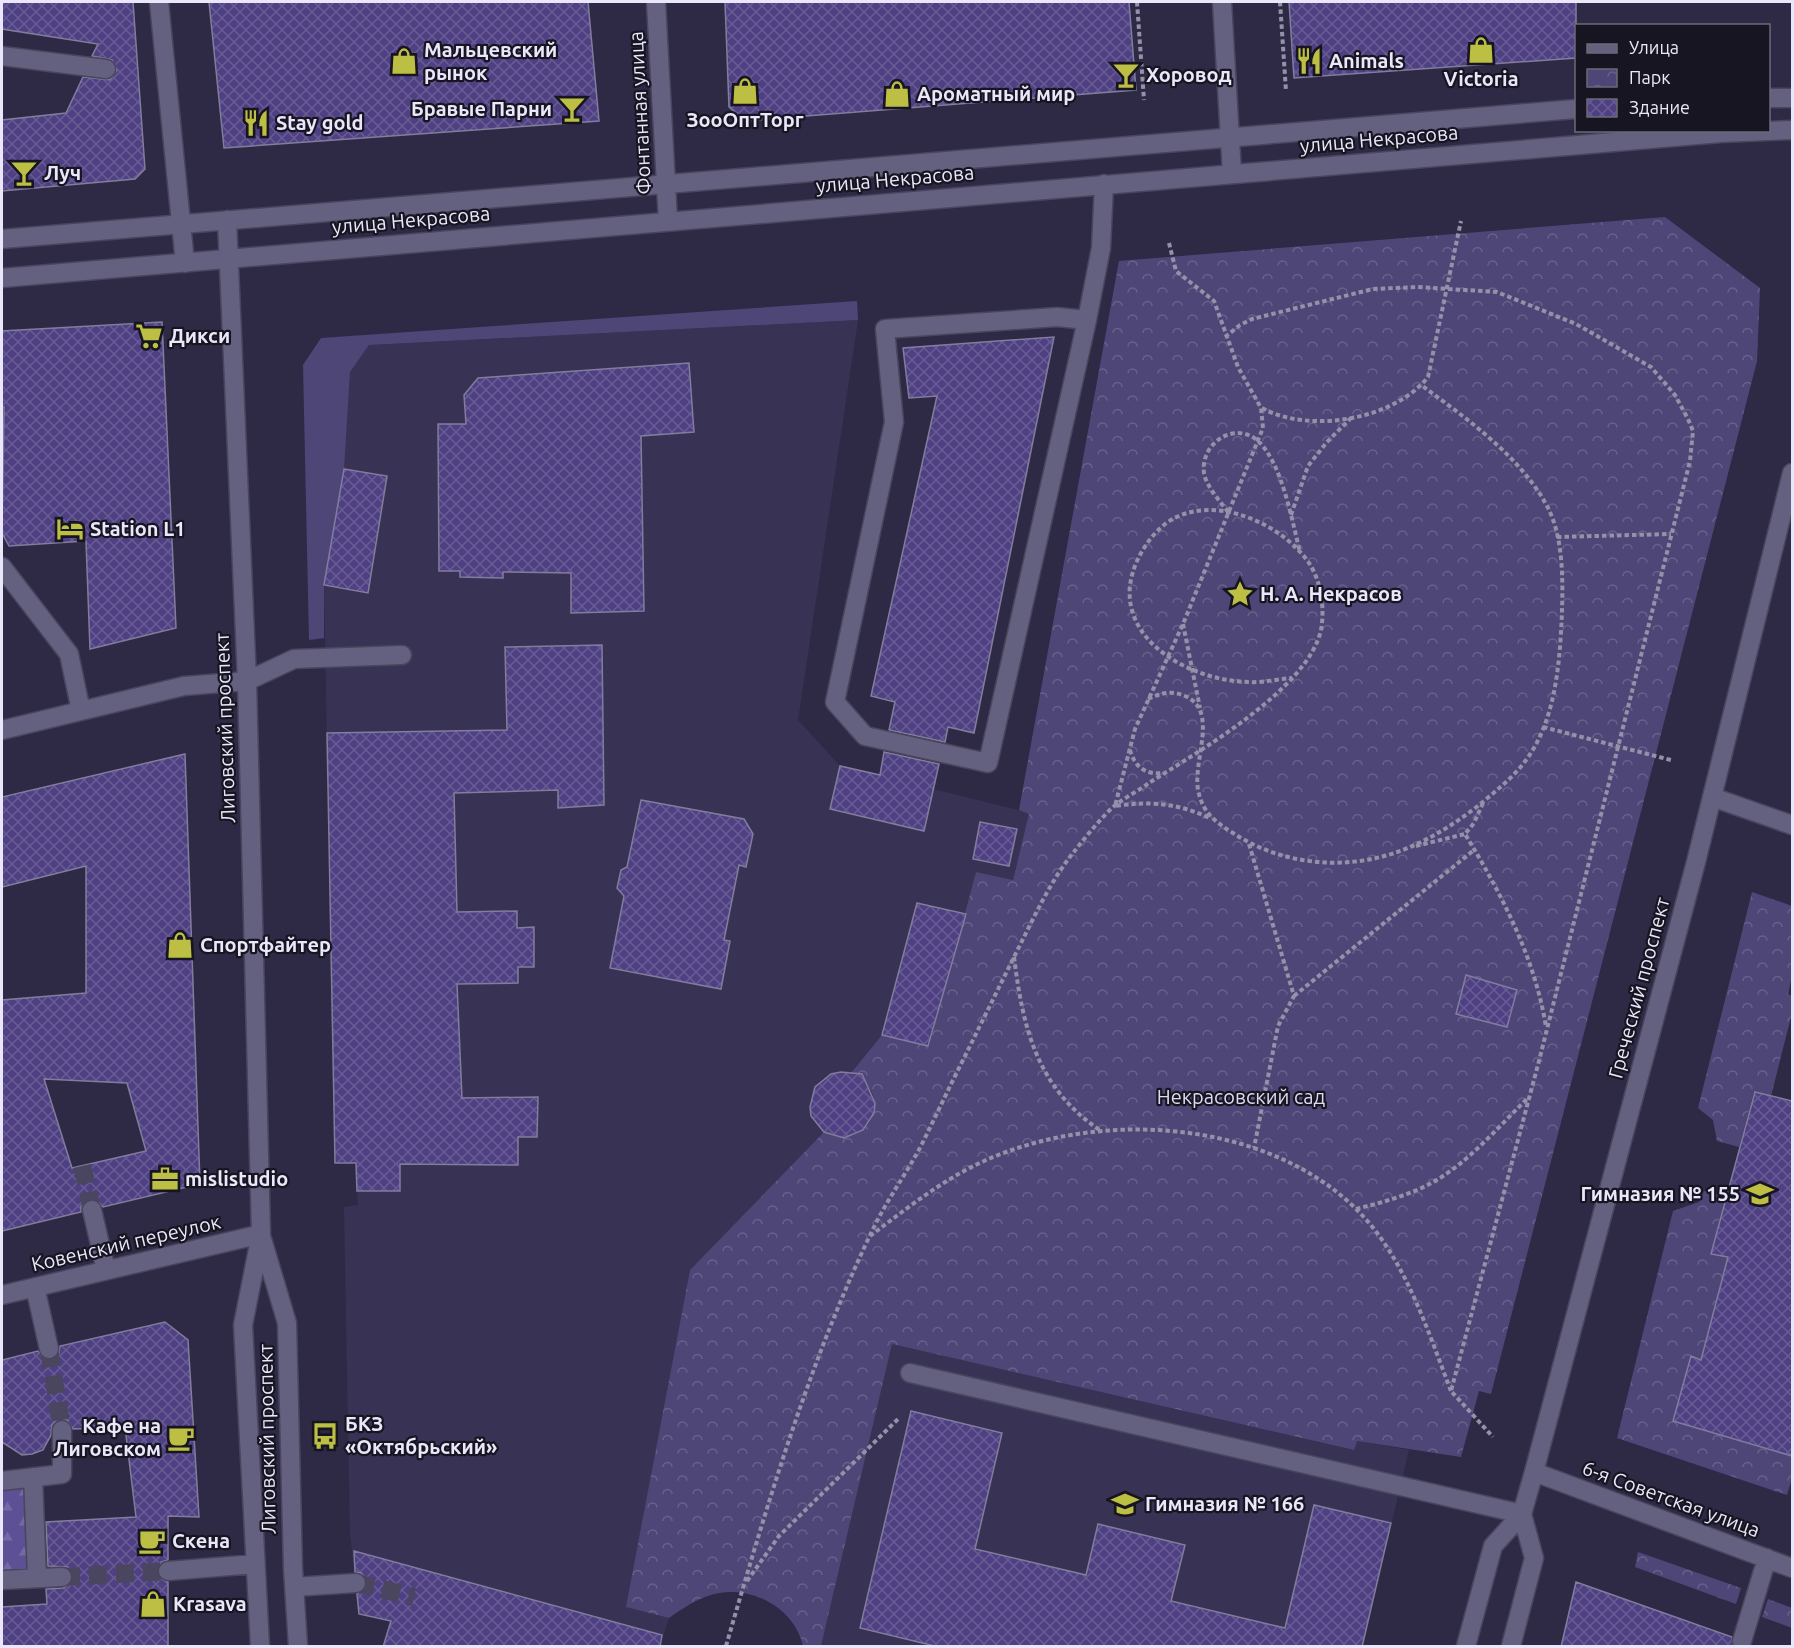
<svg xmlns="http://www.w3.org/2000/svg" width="1794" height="1648" font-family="Ubuntu,sans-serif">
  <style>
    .built { fill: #383354 }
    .grass { fill: #4f4678 }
    .forest { fill: url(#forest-firs) }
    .park { fill: url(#park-crowns) }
    .building { fill: url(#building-cross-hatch); stroke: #817d9d; stroke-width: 1.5; fill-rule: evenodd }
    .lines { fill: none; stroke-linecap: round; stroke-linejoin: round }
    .minor-tunnel { stroke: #4a4660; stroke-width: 18; stroke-dasharray: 18 9; stroke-linecap: butt }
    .minor-casing { stroke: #49455c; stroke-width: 21 }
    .path { stroke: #9492a8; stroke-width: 4; stroke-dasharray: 4.5 3; stroke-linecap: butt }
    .minor { stroke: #64607f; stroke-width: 18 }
    .labels { text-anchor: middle; stroke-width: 4.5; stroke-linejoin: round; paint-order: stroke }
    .poi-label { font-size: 20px; font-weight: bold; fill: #e9e7f9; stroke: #171521; text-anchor: start }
    .street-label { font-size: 20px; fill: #e9e7f9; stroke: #171521 }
    .park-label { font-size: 20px; fill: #dddbef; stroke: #171521 }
  </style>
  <defs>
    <pattern id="forest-firs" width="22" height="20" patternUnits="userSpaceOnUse" patternTransform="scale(1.5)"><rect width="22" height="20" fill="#5d5094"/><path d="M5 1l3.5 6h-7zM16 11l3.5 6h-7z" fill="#7469a4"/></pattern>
    <pattern id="park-crowns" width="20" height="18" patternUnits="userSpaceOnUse" patternTransform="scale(1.5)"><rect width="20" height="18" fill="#4f4678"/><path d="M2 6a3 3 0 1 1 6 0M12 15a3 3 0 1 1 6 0" fill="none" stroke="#68618c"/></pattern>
    <pattern id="building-cross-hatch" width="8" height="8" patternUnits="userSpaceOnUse" patternTransform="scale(1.5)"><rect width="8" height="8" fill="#4e4082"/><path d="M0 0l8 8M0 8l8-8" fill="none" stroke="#685c94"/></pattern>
  </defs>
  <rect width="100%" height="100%" fill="#2e2a45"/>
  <path class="built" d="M858 320 798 720 840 766 1030 813 1013 880 976 872 928 1046 882 1035 851 1073 831 1074 822 1079 815 1087 810 1107 811 1116 824 1132 690 1270 627 1607 669 1618 660 1646H383L390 1621 359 1614 350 1533 344 1207 358 1205 356 1163H335L324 585 343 469 350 372 369 345Z
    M892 1344 1353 1450 1356 1441 1409 1450 1362 1646H821Z"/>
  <path class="grass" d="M857 301 858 320 369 345 350 372 344 469 324 585V638L309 640 303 365 321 338Z"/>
  <path class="forest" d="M24 1487 27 1572 2 1574V1490Z"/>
  <path class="park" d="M1665 217 1760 288 1757 361 1491 1394 1479 1391 1461 1457 1357 1441 1354 1450 892 1344 821 1646H803C794 1605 745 1581 705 1597 692 1602 680 1610 669 1618L626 1607 690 1270 824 1132C869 1153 897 1094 851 1073L882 1035 929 1046 976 872 1013 880 1029 814 1019 810 1119 261Z
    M1752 892 1792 906V976L1788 994 1792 996V1013L1771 1096 1754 1092 1739 1147 1717 1141 1713 1120 1698 1108Z
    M1704 1191 1726 1196 1711 1253 1728 1257 1701 1360 1691 1357 1673 1421 1792 1456V1478L1787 1495 1617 1438 1673 1211 1699 1202Z
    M1638 1552 1741 1588 1736 1604 1635 1567Z
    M1768 1599 1792 1608V1628L1762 1617Z"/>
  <path class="building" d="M2 2H133L145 169 135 179 2 191V120L66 113 83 77 110 80 117 70 112 60 92 56 98 44 2 29Z
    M209 2H588L599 121 224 148Z
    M725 2H1129L1136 90 744 121 729 107Z
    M1289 2H1576V58L1294 78Z
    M162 322 176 628 90 649 86 541 9 546 2 533 4 407H2V331Z
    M1054 337 974 733 948 727 945 742 889 730 895 702 871 696 937 396 909 398 903 348Z
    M689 363 694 432 641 436 644 611 571 613V573L503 572V578L460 577V571H439L438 424H466L464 395 478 378Z
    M344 469 387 476 368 593 324 585Z
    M602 645 604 805 558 808V790L454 793 457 912 517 911V928L534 927V967H518V983L457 984 462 1098 538 1097 537 1137H518V1165L400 1164V1191H357L356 1163H335L327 733 507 730 505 647Z
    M884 752 939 764 924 831 830 809 840 766 880 775Z
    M185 754 200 1184 103 1207 96 1199H89L81 1206V1212L2 1231V1000L86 993V866L2 887V797ZM44 1079 127 1083 146 1151 72 1168Z
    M641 800 744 819 753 834 746 867 739 865 724 940 730 941 721 989 610 968 624 896 617 888 621 870 627 867Z
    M980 822 1017 829 1009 866 973 859Z
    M917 903 966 914 928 1046 882 1035Z
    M1466 975 1517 990 1507 1027 1456 1014Z
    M841 1072 862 1074 875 1103 874 1113 863 1130 844 1138 824 1132 811 1116 810 1107 815 1087 831 1074Z
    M1755 1092 1792 1101V1456L1673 1421 1691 1356 1701 1360 1728 1257 1711 1254Z
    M165 1322 188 1340 199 1517 168 1516V1560L161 1562 157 1571 159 1578 168 1582V1647H2V1607L47 1604 46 1589 63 1588 72 1582 73 1576 68 1567 48 1566 46 1522 136 1517 125 1427 73 1429 67 1420H57L52 1425 51 1435 43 1450 32 1454 22 1455 2 1442V1360L38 1351 45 1359 52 1360 59 1353 60 1346Z
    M911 1411 1002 1433 975 1549 1086 1575 1098 1524 1185 1545 1171 1601 1285 1628 1314 1505 1391 1523 1362 1647H939L860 1628Z
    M354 1551 662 1635 660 1647H383L391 1621 359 1614 357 1594 366 1588 367 1582 361 1573 355 1572Z
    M1576 1582 1732 1637 1733 1647H1561Z"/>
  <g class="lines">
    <path class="minor-tunnel" d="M82 1166 92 1210
      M49 1349 62 1430
      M62 1577 168 1571
      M356 1583 414 1597"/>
    <defs>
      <path id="minor" d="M159 2 185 263
        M656 2 668 221
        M1222 2 1232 174
        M2 56 106 69
        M1768 98H1792
        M227 220 247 681 261 1234 243 1325 260 1646
        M2 239 1576 109
        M2 278 1721 133 1792 130
        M1087 320 1057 317 885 329 894 422 835 702 865 736 988 763 1087 320 1101 248 1104 184
        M2 567 69 654 81 711
        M2 730 184 686 247 681 294 659 402 655
        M1712 797 1792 825
        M92 1210 106 1270
        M262 1239 287 1323 293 1569 298 1646
        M35 1287 49 1349
        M2 1295 261 1234
        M910 1373 1522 1514
        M1534 1472 1792 1568
        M33 1477 37 1578
        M2 1481 62 1474V1430
        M168 1571 255 1564
        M2 1580 62 1577
        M294 1587 356 1583
        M1742 1641 1767 1558
        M1466 1646 1493 1546 1522 1514 1534 1472 1696 862 1792 473
        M1511 1646 1534 1558 1522 1514"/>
    </defs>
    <use href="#minor" class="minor-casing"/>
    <path class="path" d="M1137 2 1144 100
      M1280 2 1286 91
      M1169 243 1176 271 1214 301 1238 367 1261 408 1263 428 1183 624 1135 729 1115 806C1150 801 1177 803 1210 818
      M1225 337 1240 325 1252 319 1373 289 1418 287 1497 292 1576 324 1651 367 1675 395 1688 419 1693 431 1690 461 1539 1061 1451 1391 1493 1437
      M1262 408C1309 434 1394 420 1428 377L1461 221
      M1228 512C1220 501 1206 486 1204 473 1200 444 1234 420 1258 441 1282 463 1292 521 1300 552
      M1291 515 1308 466 1327 442 1352 417
      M1557 537 1671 534
      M1183 624 1200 708
      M1148 699C1161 693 1171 690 1185 696 1221 711 1190 765 1199 794 1204 814 1217 823 1233 833 1285 867 1353 872 1410 847 1436 836 1462 819 1484 801 1498 789 1511 779 1523 764 1556 723 1560 662 1562 611 1563 577 1563 536 1547 506 1520 456 1466 418 1421 385
      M1543 727 1671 760
      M1130 750C1135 767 1145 775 1163 773
      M1483 803 1474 823 1465 834C1501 893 1535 958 1546 1027
      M1249 844 1294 996 1278 1026 1254 1148
      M1416 846 1465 834
      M1014 957C1023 1029 1037 1088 1101 1131
      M1294 996 1474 850
      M1356 1209C1387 1201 1419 1193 1446 1174 1477 1153 1501 1124 1527 1099
      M870 1236C906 1209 942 1180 984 1161 1103 1107 1281 1119 1370 1224 1409 1271 1429 1334 1451 1391
      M747 1581 779 1536 899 1418
      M726 1646C767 1505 809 1362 873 1229 887 1200 906 1174 921 1146 934 1120 946 1094 959 1068 980 1026 1000 985 1021 943 1036 913 1052 879 1073 853 1085 838 1099 820 1113 807 1124 798 1138 791 1149 783 1199 751 1308 689 1321 630 1325 608 1321 581 1309 563 1284 526 1222 497 1179 516 1161 523 1146 542 1138 559 1103 632 1185 681 1249 682 1263 683 1278 679 1292 678"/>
    <use href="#minor" class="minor"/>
  </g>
  <defs>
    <symbol id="shop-bare" viewBox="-9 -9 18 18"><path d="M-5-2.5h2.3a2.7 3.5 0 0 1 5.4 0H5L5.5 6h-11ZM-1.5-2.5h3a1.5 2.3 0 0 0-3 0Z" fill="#bcbf43" stroke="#171521" stroke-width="2.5" paint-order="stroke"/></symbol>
    <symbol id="restaurant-bare" viewBox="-9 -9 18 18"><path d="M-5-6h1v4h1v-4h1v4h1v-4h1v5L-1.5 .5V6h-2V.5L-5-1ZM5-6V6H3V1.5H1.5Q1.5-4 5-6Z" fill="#bcbf43" stroke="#171521" stroke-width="2.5" paint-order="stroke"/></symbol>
    <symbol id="bar-bare" viewBox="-9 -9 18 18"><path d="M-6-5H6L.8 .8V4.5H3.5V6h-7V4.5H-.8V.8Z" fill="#bcbf43" stroke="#171521" stroke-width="2.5" paint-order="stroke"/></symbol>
    <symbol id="supermarket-bare" viewBox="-9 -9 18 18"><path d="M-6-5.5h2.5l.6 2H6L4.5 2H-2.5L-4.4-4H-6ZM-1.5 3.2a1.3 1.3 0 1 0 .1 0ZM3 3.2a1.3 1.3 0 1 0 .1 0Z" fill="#bcbf43" stroke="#171521" stroke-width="2.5" paint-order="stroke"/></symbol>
    <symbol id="hotel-bare" viewBox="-9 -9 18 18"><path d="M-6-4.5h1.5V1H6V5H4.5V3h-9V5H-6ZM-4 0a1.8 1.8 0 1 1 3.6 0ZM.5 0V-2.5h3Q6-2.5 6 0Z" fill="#bcbf43" stroke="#171521" stroke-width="2.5" paint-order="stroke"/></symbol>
    <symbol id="sight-bare" viewBox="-9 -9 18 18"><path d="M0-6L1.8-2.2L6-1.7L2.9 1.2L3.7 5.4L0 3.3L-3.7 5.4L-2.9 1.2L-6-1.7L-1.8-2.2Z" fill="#bcbf43" stroke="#171521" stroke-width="2.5" paint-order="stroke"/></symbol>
    <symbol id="office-bare" viewBox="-9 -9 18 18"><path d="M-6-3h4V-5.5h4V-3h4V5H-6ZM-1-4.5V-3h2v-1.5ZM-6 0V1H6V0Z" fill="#bcbf43" stroke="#171521" stroke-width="2.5" paint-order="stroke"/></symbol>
    <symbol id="school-bare" viewBox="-9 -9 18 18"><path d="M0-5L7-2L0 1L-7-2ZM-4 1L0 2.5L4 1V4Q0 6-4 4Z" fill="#bcbf43" stroke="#171521" stroke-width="2.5" paint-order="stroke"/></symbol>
    <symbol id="bus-bare" viewBox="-9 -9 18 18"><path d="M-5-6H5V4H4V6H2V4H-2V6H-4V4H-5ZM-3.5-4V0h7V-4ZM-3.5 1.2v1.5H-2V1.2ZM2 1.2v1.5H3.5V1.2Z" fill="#bcbf43" stroke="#171521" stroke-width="2.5" paint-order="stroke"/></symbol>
    <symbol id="cafe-bare" viewBox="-9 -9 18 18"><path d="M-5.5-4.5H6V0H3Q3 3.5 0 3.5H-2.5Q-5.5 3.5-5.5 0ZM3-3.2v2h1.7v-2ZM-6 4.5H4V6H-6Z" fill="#bcbf43" stroke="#171521" stroke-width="2.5" paint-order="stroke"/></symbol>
  </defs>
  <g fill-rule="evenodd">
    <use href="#shop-bare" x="1462" y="31" width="38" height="38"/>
    <use href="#shop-bare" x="385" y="42" width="38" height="38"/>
    <use href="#restaurant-bare" x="1290" y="42" width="38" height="38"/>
    <use href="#bar-bare" x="1107" y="56" width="38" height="38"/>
    <use href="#shop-bare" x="726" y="72" width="38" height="38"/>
    <use href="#shop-bare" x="878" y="75" width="38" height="38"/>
    <use href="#bar-bare" x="553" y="90" width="38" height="38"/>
    <use href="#restaurant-bare" x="237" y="104" width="38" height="38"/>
    <use href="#bar-bare" x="5" y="154" width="38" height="38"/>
    <use href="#supermarket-bare" x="130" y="317" width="38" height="38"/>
    <use href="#hotel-bare" x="51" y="510" width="38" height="38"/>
    <use href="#sight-bare" x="1221" y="575" width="38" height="38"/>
    <use href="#shop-bare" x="161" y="926" width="38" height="38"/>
    <use href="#office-bare" x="146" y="1160" width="38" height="38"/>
    <use href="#school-bare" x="1741" y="1175" width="38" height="38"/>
    <use href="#bus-bare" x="306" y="1417" width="38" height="38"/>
    <use href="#cafe-bare" x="162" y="1419" width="38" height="38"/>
    <use href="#school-bare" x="1106" y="1485" width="38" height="38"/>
    <use href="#cafe-bare" x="133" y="1522" width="38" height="38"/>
    <use href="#shop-bare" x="134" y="1585" width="38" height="38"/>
  </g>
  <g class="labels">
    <g class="poi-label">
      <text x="424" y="57">Мальцевский<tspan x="424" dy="23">рынок</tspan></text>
      <text x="1329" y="68">Animals</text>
      <text x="1146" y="82">Хоровод</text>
      <text x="1481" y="86" text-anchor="middle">Victoria</text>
      <text x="917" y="101">Ароматный мир</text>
      <text x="552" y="116" text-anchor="end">Бравые Парни</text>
      <text x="745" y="127" text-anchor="middle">ЗооОптТорг</text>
      <text x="276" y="130">Stay gold</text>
      <text x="44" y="180">Луч</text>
      <text x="169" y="343">Дикси</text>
      <text x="90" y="536">Station L1</text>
      <text x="1260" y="601">Н. А. Некрасов</text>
      <text x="200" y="952">Спортфайтер</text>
      <text x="185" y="1186">mislistudio</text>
      <text x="1740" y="1201" text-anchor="end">Гимназия № 155</text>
      <text x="345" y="1431">БКЗ<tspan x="345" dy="23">«Октябрьский»</tspan></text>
      <text x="161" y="1433" text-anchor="end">Кафе на<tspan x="161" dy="23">Лиговском</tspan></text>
      <text x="1145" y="1511">Гимназия № 166</text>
      <text x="172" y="1548">Скена</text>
      <text x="173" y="1611">Krasava</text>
    </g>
    <g class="street-label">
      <text transform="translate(640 113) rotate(-93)" y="7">Фонтанная улица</text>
      <text transform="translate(1379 139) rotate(-5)" y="7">улица Некрасова</text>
      <text transform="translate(895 179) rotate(-5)" y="7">улица Некрасова</text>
      <text transform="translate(411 220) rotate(-5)" y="7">улица Некрасова</text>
      <text transform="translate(225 728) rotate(-92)" y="7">Лиговский проспект</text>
      <text transform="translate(1639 988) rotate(-75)" y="7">Греческий проспект</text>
      <text transform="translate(126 1243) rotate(-13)" y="7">Ковенский переулок</text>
      <text transform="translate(267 1439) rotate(-91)" y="7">Лиговский проспект</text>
      <text transform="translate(1671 1499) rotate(20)" y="7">6-я Советская улица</text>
    </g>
    <g class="park-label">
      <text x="1241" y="1104">Некрасовский сад</text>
    </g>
  </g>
  <rect width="1794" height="1648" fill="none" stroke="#e9e7f9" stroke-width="6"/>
  <rect x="1575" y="24" width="195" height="108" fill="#171521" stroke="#6b6977" stroke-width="1.5"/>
  <rect x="1587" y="44" width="30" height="9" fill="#64607f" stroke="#6b6977" stroke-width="1.5"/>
  <text x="1629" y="54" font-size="18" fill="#e9e7f9">Улица</text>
  <rect x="1587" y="69" width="30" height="18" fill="url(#park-crowns)" stroke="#6b6977" stroke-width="1.5"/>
  <text x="1629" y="84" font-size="18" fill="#e9e7f9">Парк</text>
  <rect x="1587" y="99" width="30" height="18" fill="url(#building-cross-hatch)" stroke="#6b6977" stroke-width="1.5"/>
  <text x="1629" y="114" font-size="18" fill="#e9e7f9">Здание</text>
</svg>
